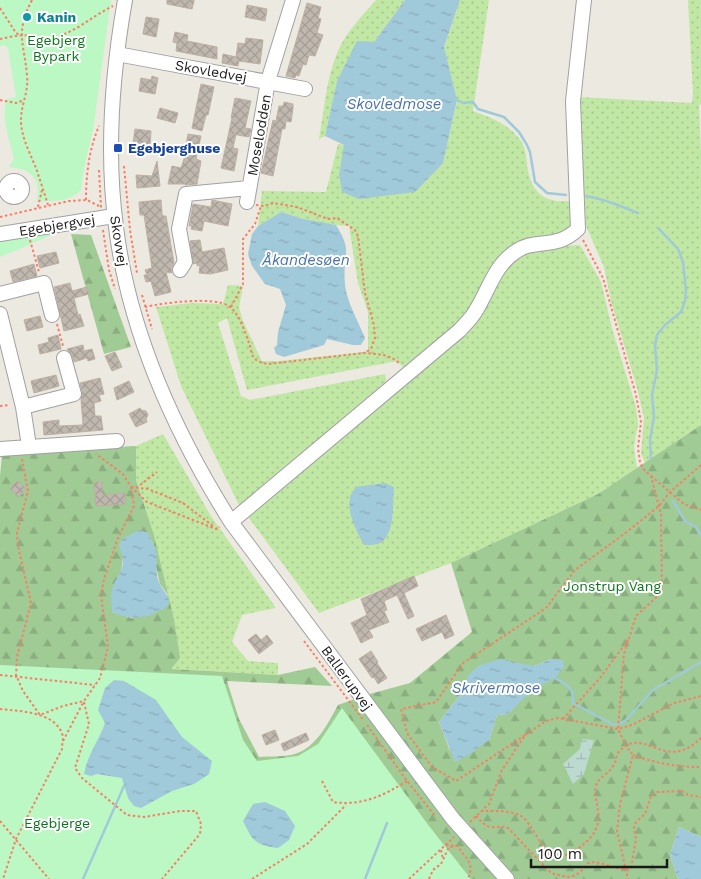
<svg xmlns="http://www.w3.org/2000/svg" width="701" height="879" font-family="'Work Sans',sans-serif">
  <style>
    .grass { fill: url(#grass-dots) }
    .forest { fill: url(#forest-firs); fill-rule: evenodd }
    .wetland { fill: url(#wetland-marsh) }
    .park { fill: #bbf8c4 }
    .water { fill: url(#water-ripples) }
    .lines { fill: none; stroke-linecap: round; stroke-linejoin: round }
    .stream { stroke: #a0c9da; stroke-width: 2.5 }
    .building { fill: url(#building-cross-hatch); stroke: #bdb0a2 }
    .minor-casing { stroke: #a1a1a1; stroke-width: 16 }
    .path { stroke: #f87e65; stroke-width: 2; stroke-dasharray: 2.5 2.5; stroke-linecap: butt }
    .minor { stroke: #fff; stroke-width: 14 }
    .culture-dot { fill: #0f9aa8; stroke: #fff; stroke-width: 2 }
    .transit-dot { fill: #1a4fb4; stroke: #fff; stroke-width: 2 }
    .labels { text-anchor: middle; stroke-width: 4; stroke-linejoin: round; paint-order: stroke }
    .culture-label { font-size: 14px; font-weight: bold; fill: #0d838f; stroke: #fff; text-anchor: start }
    .park-label { font-size: 14px; fill: #0c751c; stroke: #fff }
    .street-label { font-size: 14px; fill: #1a1a1a; stroke: #fff }
    .transit-label { font-size: 14px; font-weight: bold; fill: #164399; stroke: #fff; text-anchor: start }
    .water-label { font-size: 15px; font-style: italic; fill: #4972a8; stroke: #fff }
  </style>
  <defs>
    <pattern id="grass-dots" width="8" height="8" patternUnits="userSpaceOnUse" patternTransform="scale(1.25)"><rect width="8" height="8" fill="#c1e7a5"/><path d="M2 2h.1M6 6h.1" fill="none" stroke="#a5c68d" stroke-width="1.8" stroke-linecap="round"/></pattern>
    <pattern id="forest-firs" width="22" height="20" patternUnits="userSpaceOnUse" patternTransform="scale(1.25)"><rect width="22" height="20" fill="#a1cb94"/><path d="M5 1l3.5 6h-7zM16 11l3.5 6h-7z" fill="#8aae7f"/></pattern>
    <pattern id="wetland-marsh" width="20" height="14" patternUnits="userSpaceOnUse" patternTransform="scale(1.25)"><rect width="20" height="14" fill="#bcdacf"/><path d="M1 5h8M5 5V1M11 12h8M15 12V8" fill="none" stroke="#a1bab1"/></pattern>
    <pattern id="water-ripples" width="26" height="14" patternUnits="userSpaceOnUse" patternTransform="scale(1.25)"><rect width="26" height="14" fill="#a0c9da"/><path d="M2 4q2-2 4 0t4 0M15 11q2-2 4 0t4 0" fill="none" stroke="#89acba"/></pattern>
    <pattern id="building-cross-hatch" width="8" height="8" patternUnits="userSpaceOnUse" patternTransform="scale(1.25)"><rect width="8" height="8" fill="#c0b8af"/><path d="M0 0l8 8M0 8l8-8" fill="none" stroke="#a49e96"/></pattern>
  </defs>
  <rect width="100%" height="100%" fill="#ece9e0"/>
  <path class="grass" d="M376 0H405L374 42 337 81 325 136 319 139C324 112 326 81 336 56 344 34 361 17 376 0Z
    M460 0H489L473 111C492 118 509 124 521 141 527 150 526 161 528 171 533 195 547 203 570 201L571 226 565 234 527 243 452 332 413 363 403 367 397 361 247 390 227 318 218 323 241 396 250 400 385 374 386 381 240 507 181 386 156 307 192 303 223 304 228 285 243 286 239 307 243 321 262 361H279L363 352 368 350V312L358 283 349 226C326 225 303 219 281 212L258 226 262 191 326 192 338 144 345 145 339 174 443 163 457 101 444 48Z
    M688 0H701V104L699 105 701 151V425L645 463 641 453 644 418 637 388 611 301 604 267 583 219 578 97 692 103 693 93Z
    M580 245 601 282 613 332 636 407 638 424 634 447 637 468 598 494 451 563 319 613 246 514 463 335 502 270 516 256 545 247Z
    M163 434 211 516 276 608 242 615 232 642 248 661 278 663V675L171 669 174 619 154 535 136 480V446Z"/>
  <path class="forest" d="M71 234 91 235 131 347 104 354Z
    M701 425V837L679 827 670 855 678 879H0V476L2 454 136 446V480L154 535 174 619 180 658 171 669 278 675 315 667 332 686 227 681 239 719 259 757C269 756 281 757 291 755 315 750 327 725 338 705L366 695 410 683 472 632 451 563 598 494ZM144 532 148 533 155 549V563L160 584 168 595 132 618 112 612 117 579 121 572 123 557ZM551 659 538 687 523 698 508 714 497 715 489 740 450 751 439 722 466 687 534 666Z"/>
  <path class="wetland" d="M582 739 594 740 584 774 573 784 563 764 580 749Z"/>
  <path class="park" d="M0 0H111L93 130 84 168 81 190C68 203 54 200 37 202 41 178 32 169 9 167L14 159C10 141 0 116 7 99L16 97 8 48 5 45 0 46Z
    M56 233 0 257V242Z
    M0 665 222 676 243 740 257 761 298 756 318 744 342 708 429 826 471 879H0Z"/>
  <path class="water" d="M405 0H460L444 47 457 100 443 163 415 192 359 199 342 192 339 174 344 145 325 136 337 81 357 41 374 42Z
    M281 212 304 219 336 225C354 253 342 256 345 284 346 300 359 323 365 338L361 345H353L327 339 324 345 284 357 276 354 274 348 277 345 278 332 286 305 280 289 265 284 252 266 248 254 252 234 258 226Z
    M385 483 394 487C392 504 396 533 380 543 376 545 369 545 364 545 357 532 347 514 350 498 350 495 354 491 355 487Z
    M139 530 148 533C150 538 153 543 155 548 158 560 154 573 160 584 164 593 171 596 168 606 146 619 136 621 112 612 112 607 111 601 111 595 114 573 130 572 119 546L122 539Z
    M500 659 534 666 551 659 563 660 564 667 555 678 538 687 524 698 508 714 497 715 489 740 470 754 455 762 439 722 466 687 468 675 480 665Z
    M114 680 124 681 156 700 182 737 212 761 209 774 194 784 172 791 141 808 134 806 128 798 122 778 97 774 91 776 84 774C87 756 99 740 105 723L98 710 105 688Z
    M265 802 285 811 295 826 289 840 278 848C256 845 253 842 243 821L253 804Z
    M679 827 701 837V879H678L670 855Z"/>
  <g class="lines">
    <path class="stream" d="M457 100 463 103 473 102 478 109 504 117 519 132 527 145 530 152 535 182 547 193 566 195
      M586 196C606 199 620 206 638 213
      M651 459 650 440 654 417 652 395 657 370 655 346 657 335 665 325 681 312 685 301 686 291 683 262 678 249 658 228
      M673 501 685 521 696 527 701 536
      M555 678C568 685 574 688 573 703L614 725 616 724
      M620 723 625 721 653 690 701 662
      M83 879 124 786
      M365 879 387 823"/>
  </g>
  <path class="building" d="M167 0H194V1L192 9 167 4Z
    M307 3 321 7 318 18 321 19 317 33 323 35 315 56 309 55 306 65 303 64 299 76 296 75 295 78 286 76Z
    M247 5 267 9 265 21 245 17Z
    M146 17 159 19 156 37 143 34Z
    M175 32 188 35 187 41 217 47V59L176 51 177 43 173 42Z
    M246 38 263 40 260 64 239 61 238 66 222 63 223 54 236 57 238 43 245 44Z
    M152 76 158 78 155 94 139 91 141 78 151 80Z
    M201 84 214 87 208 115H206L202 131 192 128Z
    M235 98 251 101 245 128 251 129 249 137 232 134H236L233 148 238 149 234 171 221 168 232 118H231Z
    M284 102 293 104V108L291 122 286 121 285 129H282L273 176 261 173 273 120 276 121 279 106H283Z
    M160 108 178 113 175 123 157 118Z
    M135 129 151 131 150 146 133 144Z
    M188 134 201 136 196 159 201 161 197 184 185 185V184H168L172 166 181 168 187 150H185Z
    M157 161 160 186 137 188 136 175 152 176Z
    M161 200 162 214 163 216H166L174 263 171 269 172 273 166 272 171 292 155 296 151 281 146 282 144 275H147L145 270 152 268 144 215H140L139 202Z
    M212 200 232 204 228 226 204 221 202 231 191 229 192 226H189L193 204 211 207Z
    M200 240 202 252 224 248 228 270 210 274 199 273 200 265 197 266V263L193 264 190 241Z
    M56 252 59 263 40 268 37 256Z
    M34 264 37 276 13 282 10 271Z
    M70 283 72 291 87 287 89 294 74 298 78 315 80 314 84 326 64 331 54 287Z
    M40 316 43 327 27 331 24 320Z
    M58 335 61 349 40 354 38 345 49 342 48 338Z
    M83 345 84 351 92 349 95 359 88 361 87 358 74 362 72 355 67 349Z
    M115 352 122 367 112 371 105 356Z
    M56 375 59 386 34 393 31 381Z
    M100 378 104 394 99 395 101 401 94 403 95 416H101L103 430 44 435 43 422 59 420V426L83 425 81 399 82 392 80 383Z
    M129 381 134 392 117 400 114 388Z
    M140 408 141 410 146 411 148 415 146 419 147 422 136 427 129 414Z
    M17 481 26 488 19 497 10 489Z
    M94 482H102L103 495 125 493V504L96 506Z
    M414 576 418 586 404 593 414 616 408 619 397 595 384 601 387 610 384 611 389 622 369 630 373 637 361 643 351 623 367 615 361 599Z
    M446 615 454 635 445 639 442 632 422 641 416 629Z
    M256 634 261 640 267 635 273 643 259 654 248 640Z
    M371 651 378 662 377 663 387 678 378 684 374 677 372 678 359 659Z
    M275 730 279 740 266 745 262 735Z
    M306 733 309 740 284 751 281 744Z"/>
  <g class="lines">
    <defs>
      <path id="minor" d="M125 0C112 74 106 152 116 227 129 332 175 433 231 522L453 819 507 879
        M117 54 305 89
        M6 189a8 8 0 1 1 16 0a8 8 0 1 1-16 0Z
        M247 202 268 81 293 0
        M0 234 114 216
        M180 270 185 262 179 229 186 194 249 188
        M0 294 44 283 52 315
        M0 314 23 407 29 446
        M23 407 74 394 64 358
        M0 449 117 441
        M231 522 460 330C465 324 471 319 475 312 488 292 494 266 515 252 536 237 555 251 578 229L573 101 584 0"/>
    </defs>
    <use href="#minor" class="minor-casing"/>
    <path class="path" d="M32 0C15 33 24 42 27 75 29 92 21 104 21 120 21 137 30 153 36 168 40 180 44 192 48 205
      M0 8 16 33 21 36
      M0 39C10 37 21 34 31 36 38 37 43 39 51 38 74 34 92 16 113 6
      M0 100 16 103 22 101
      M124 166 130 230 137 273
      M99 170 101 208
      M86 200C86 175 89 149 99 126
      M256 205 264 206 273 203 297 207 328 219 337 218 355 230 358 236 365 293 374 325 375 338 371 349 364 353
      M38 207 42 190
      M0 217 69 201 87 200 99 206
      M103 230 109 270 115 289
      M30 240 39 272
      M583 240 603 278 636 395 641 422 638 448 640 462 643 469 651 476 661 514 662 592 636 616 624 654 618 729 626 746 633 755 620 804 617 831 628 879
      M142 295 152 329
      M145 307C163 303 213 296 229 306 239 313 245 332 249 343 251 348 251 354 254 358 258 362 263 363 268 364L364 353C378 354 390 354 400 364
      M231 307 243 284V239L255 224 261 206
      M57 324 63 346
      M0 406 10 405
      M22 459 28 491 17 533 18 546 31 603 17 657 16 675 23 691 40 715 63 706 84 701 100 678 108 647 101 595 104 579 118 538 134 506 131 487 123 474 96 454
      M651 476 684 504 701 510
      M131 487 147 502 216 529 220 527
      M131 487 148 489 183 503 213 526
      M136 488 157 472
      M304 641 364 721
      M0 675 95 685
      M84 702 89 724 75 768 82 778 127 815 144 817 180 811H196L201 824 200 834 162 879
      M0 709C20 711 58 712 63 737 63 741 62 745 62 749L16 839 3 879
      M563 719 600 678 628 640
      M367 725 407 781 436 817
      M525 735 456 781 432 767 407 733 401 709 436 702 463 663 546 608 575 570 628 531 659 506 670 492 701 465
      M63 741 84 701
      M633 755C654 763 678 767 701 767
      M322 781 333 802C362 806 383 796 407 781
      M481 811C493 811 508 810 519 815 533 821 542 855 556 857 563 858 571 852 577 849 594 838 602 825 597 805 596 799 594 792 596 786 599 776 609 774 613 766 618 758 614 755 624 747 648 730 666 772 701 738
      M476 816C480 820 485 826 490 827 497 828 501 825 508 828L551 873C571 879 575 879 588 863 602 859 617 873 631 868L636 839 634 828 636 822 645 814 651 796 657 792 682 791 688 795 701 797
      M0 821 49 879
      M470 822 489 804 502 770 525 735 546 721 558 718 618 729 632 725 674 703 701 696
      M446 845 458 846C466 860 475 862 468 879
      M441 850 443 859
      M252 879 307 844 346 805
      M409 879 454 837
      M429 879 433 870 441 864 449 847 456 846"/>
    <use href="#minor" class="minor"/>
  </g>
  <circle class="culture-dot" cx="27" cy="17" r="5"/>
  <rect class="transit-dot" x="113" y="143" width="10" height="10" rx="2.5"/>
  <g class="labels">
    <g class="culture-label">
      <text x="37" y="22">Kanin</text>
    </g>
    <g class="park-label">
      <text x="56" y="45">Egebjerg<tspan x="56" dy="16">Bypark</tspan></text>
      <text x="612" y="591">Jonstrup Vang</text>
      <text x="57" y="828">Egebjerge</text>
    </g>
    <g class="street-label">
      <text transform="translate(211 71) rotate(10)" y="5">Skovledvej</text>
      <text transform="translate(259 135) rotate(-80)" y="5">Moselodden</text>
      <text transform="translate(57 225) rotate(-9)" y="5">Egebjergvej</text>
      <text transform="translate(119 241) rotate(81)" y="5">Skovvej</text>
      <text transform="translate(347 678) rotate(54)" y="5">Ballerupvej</text>
    </g>
    <g class="transit-label">
      <text x="128" y="153">Egebjerghuse</text>
    </g>
    <g class="water-label">
      <text x="394" y="109">Skovledmose</text>
      <text x="306" y="265">Åkandesøen</text>
      <text x="496" y="693">Skrivermose</text>
    </g>
  </g>
  <path d="M531 859v8h136v-8" fill="none" stroke="#1a1a1a" stroke-width="2.5"/>
  <text x="538" y="859" font-size="15" fill="#1a1a1a" stroke="#ffffff" stroke-width="4" paint-order="stroke">100 m</text>
</svg>
